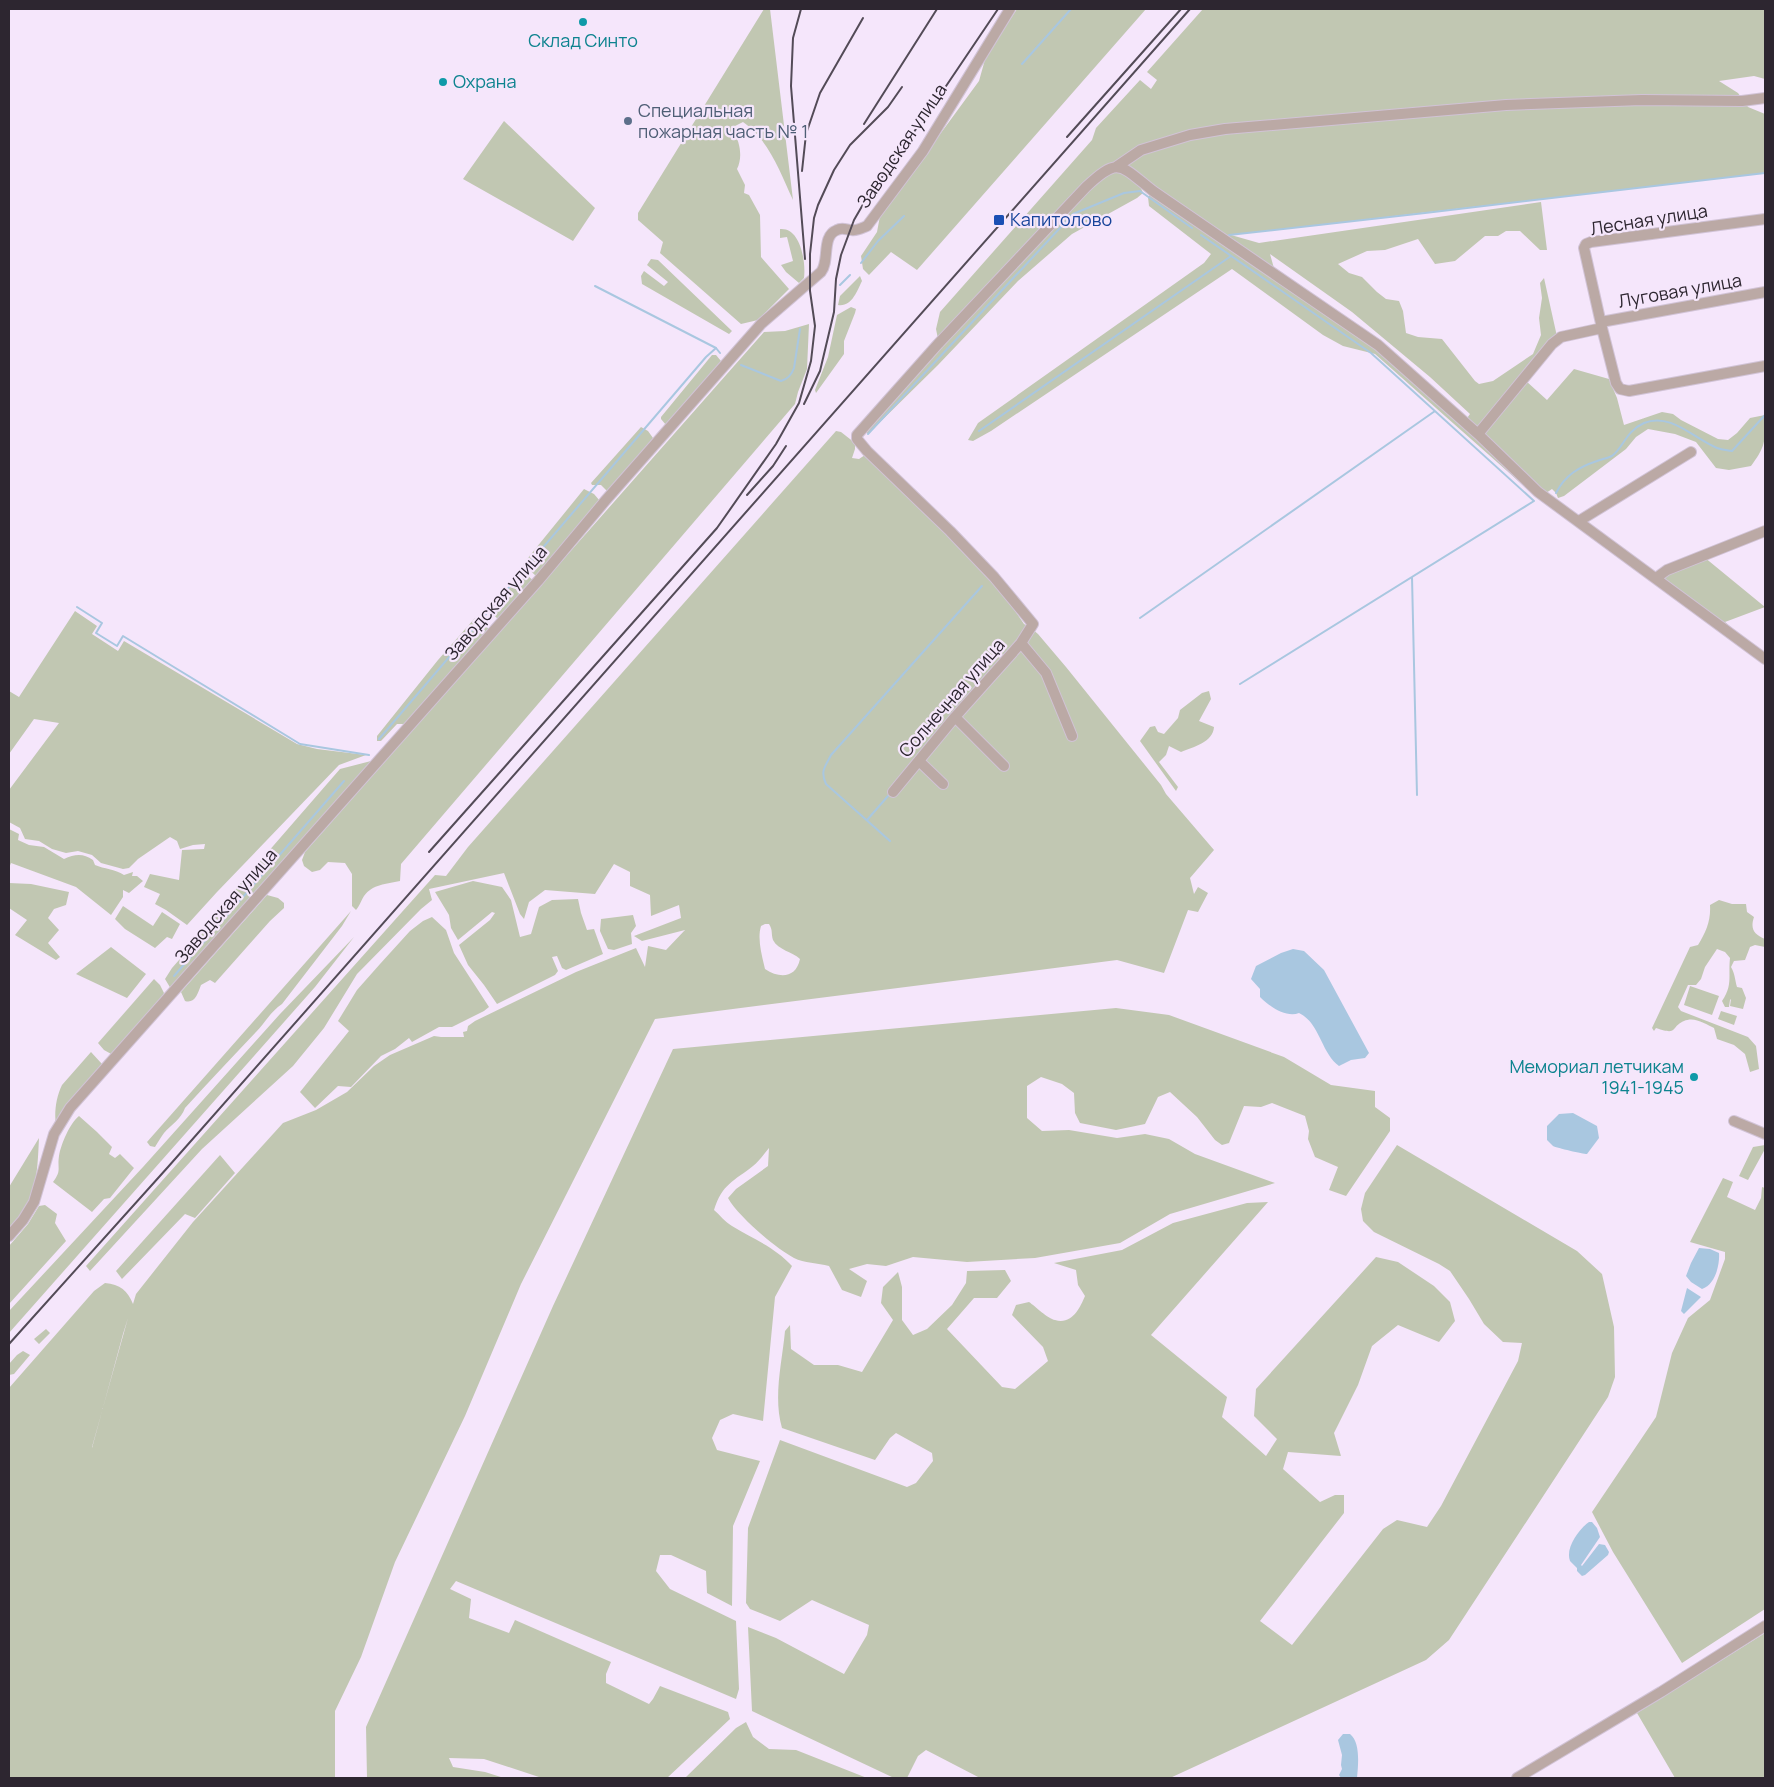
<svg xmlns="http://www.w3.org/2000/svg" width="1774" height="1787" font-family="Manrope,sans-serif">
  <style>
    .green { fill: #c1c7b2; fill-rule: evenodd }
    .water { fill: #a9c7e0 }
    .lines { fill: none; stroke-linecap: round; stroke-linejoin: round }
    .stream { stroke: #a9c7e0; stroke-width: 2 }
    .minor-casing { stroke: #d1c3d6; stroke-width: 12 }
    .minor { stroke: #bba9a5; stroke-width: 10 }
    .rail { stroke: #534b57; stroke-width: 2 }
    .culture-dot { fill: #0f9aa8; stroke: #f5e6fb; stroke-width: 2 }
    .service-dot { fill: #5c6f8a; stroke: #f5e6fb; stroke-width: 2 }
    .transit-dot { fill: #1a4fb4; stroke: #f5e6fb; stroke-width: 2 }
    .labels { text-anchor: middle; stroke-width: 4.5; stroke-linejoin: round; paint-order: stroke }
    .culture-label { font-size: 18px; fill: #0d838f; stroke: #f5e6fb }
    .service-label { font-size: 18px; fill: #4e5e75; stroke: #f5e6fb; text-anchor: start }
    .street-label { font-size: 18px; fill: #2d2630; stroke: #f5e6fb }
    .transit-label { font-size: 18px; fill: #164399; stroke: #f5e6fb; text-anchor: start }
  </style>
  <rect width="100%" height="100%" fill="#f5e6fb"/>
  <path class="green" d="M764 9H770L793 200C780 172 769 140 743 122L733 127V130C740 142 743 157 737 169L745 185 744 193 749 195 760 215 761 257 789 289 758 320 741 324 660 253 663 242 638 220V213Z
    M1017 9H1146L917 270 891 252 869 275 863 269 861 256 877 232 880 216 979 81 986 56Z
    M1203 9H1765V79L1754 76 1719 81 1738 93 1748 107 1765 114V173L1231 235 1259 243 1541 202 1547 250H1540L1520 231H1506L1498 236H1485L1455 261 1435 264 1418 239 1385 250 1367 251 1338 264 1349 273 1362 277 1377 292 1386 299 1399 301 1403 311 1406 333 1418 337 1442 339 1475 381 1479 384 1493 381 1533 354 1541 335 1539 318 1542 298 1540 283 1544 278 1558 341 1526 381 1547 400 1574 369 1609 379 1617 398 1624 425 1662 412 1673 414 1681 420 1718 439 1728 440 1737 433 1750 418 1765 415C1765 439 1767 445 1751 466L1729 470 1716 468 1696 442 1675 434 1648 429 1636 437 1626 449 1564 496 1558 498 1556 493 1552 489 1543 495 1465 421 1470 414 1430 377 1352 312 1270 254 1277 279 1377 347 1431 396 1529 488 1524 486 1375 354 1343 346 1323 335 1232 269 991 431 973 441 968 440 978 423 1204 263 1211 254 1149 206 1148 197 1153 191 1135 174 1143 193 1137 198 1072 234 1018 281 938 365 868 434 866 432 938 339 936 329 940 312 1092 140 1096 128 1140 80 1151 89 1157 80 1147 72Z
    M504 121 595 208 573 241 463 179Z
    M780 229C801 227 806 263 804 278L799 283 786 272 781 265 793 261 787 237 780 238Z
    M651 259 658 260 732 331 729 334 642 284 641 276 644 271 664 286 668 282 647 265Z
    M860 276 862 281C857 291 852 307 838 305L840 296Z
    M851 307 856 309 855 313 844 341V354L816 393 815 390 828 357 837 315Z
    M809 324 807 369 798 392 795 404 401 864 400 881C386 884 373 884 364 896 361 901 360 905 356 910L352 906V874L345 863 328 862 320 870 312 872 304 866 302 860 305 852 764 332 785 331Z
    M712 355H716L721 361 718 368 666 425 661 419V417Z
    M641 427 648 431 653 438V443L609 493 601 485H592L591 483Z
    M836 431 841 432 855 443V449L852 458 859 459 865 455 905 492 975 563 1005 596 1024 624 1031 628 1038 634 1066 667 1161 785 1166 794 1214 850 1190 878 1194 894 1198 887 1208 893 1198 912 1188 910 1164 973 1117 960 655 1019 521 1284 465 1416 395 1562 361 1657 335 1711V1778H9V1388L94 1291 105 1283C120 1284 128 1291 133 1304L136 1294 193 1222 283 1123 316 1110 347 1092 374 1066 390 1055 434 1036 441 1037H464L463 1032 467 1031 468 1026 475 1021 576 972 636 948 645 967 648 946 666 950 685 930 642 941 634 936 681 918 679 905 651 916 650 895 630 886V872L614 864 595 894 545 890 529 902 524 919 520 914 504 873 429 889 432 900 421 909 357 974 324 1028 293 1066 202 1149 90 1271 86 1266 435 875 446 876 468 847ZM765 924H769C773 930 771 934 773 940 778 950 793 952 800 959 796 978 780 979 765 969 762 956 757 939 761 926ZM128 1318 92 1447V1448L123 1334Z
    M584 489 594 494 600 501 539 575 536 576 523 564Z
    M1704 557 1765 607 1725 622 1765 658 1661 578Z
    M523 572 534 581 498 619 489 611Z
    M75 611 97 626 92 634 118 651 124 641 297 744 317 749 366 755 339 765 217 892 187 925 166 910 155 904 160 894 144 887 150 874 179 880 182 850 204 849 205 844 193 845 180 849 177 841 170 837 138 859 129 868 123 869 101 863 92 855 78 851 66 853 52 849 39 841 25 839 20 828 9 822V790L59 723 34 719 9 754V691L19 697Z
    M475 618 488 627V629L406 724H397L381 741H377V736L438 660Z
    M1209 691 1211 699 1199 721 1214 727C1213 742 1194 747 1181 752L1169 746 1166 755 1159 762 1178 787 1176 791 1140 741 1150 727 1155 726 1158 732 1164 734 1178 718 1180 710 1202 693Z
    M371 761 370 763 171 989 165 979 172 968 201 935 215 913 340 769Z
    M9 829 19 834 18 840 29 845 44 847 64 859C75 854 83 853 93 860L95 865C104 869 115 869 124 875L133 872 132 876H137L143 881 129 893 123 890V897L111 915 76 887 11 863 9 868Z
    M473 881 502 887 511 900 520 937 531 934 539 907 552 900 578 899 581 913 587 930 594 929 603 954 566 970 562 968 557 956 552 957 558 971 555 975 497 1004 484 985 468 965 459 945 490 920 495 913 492 912 458 940 451 928 449 915 435 892Z
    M9 883 31 884 69 892 66 905 54 909 48 918 59 930 48 943 60 957 56 960 15 935 27 920 9 908Z
    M267 895 278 898 284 903V908L270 921 215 983 210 980 201 985C198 993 195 1004 185 1001L181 992Z
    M1719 900 1732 904H1746L1747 912 1754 917C1750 929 1754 934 1765 939V947L1755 945 1750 947 1745 960 1734 961 1731 967C1735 974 1735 980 1737 987L1742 988 1746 998 1743 1009 1730 1006 1731 999 1730 1000 1729 1007H1725L1722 1001C1733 985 1728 976 1730 958L1725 952 1717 949 1705 967 1701 979 1696 985H1688L1678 1007 1681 1011 1748 1037 1756 1046 1759 1069 1750 1072 1745 1054 1734 1045 1717 1039 1714 1028C1706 1024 1694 1016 1684 1021 1670 1027 1679 1036 1656 1028L1654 1031 1652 1028 1690 947 1698 945C1706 932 1711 921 1710 905Z
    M123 906 153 926 162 912 180 924 172 939 167 937 155 948 125 929 115 919Z
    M351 911 342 926 282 1004C271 1011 265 1023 256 1032 232 1057 208 1083 185 1108 181 1119 171 1125 164 1133 161 1137 158 1142 155 1147L150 1146 147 1142Z
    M633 915 636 926 631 933 632 944 614 950 608 949 600 931 601 919Z
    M432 917 446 930 454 953 489 1007 484 1011 452 1027H439L412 1042 409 1038 395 1049 381 1056 351 1087 338 1086 315 1108 300 1092 349 1031 338 1021 357 990 380 964 410 931 423 921Z
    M354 937 315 987 9 1333V1311L143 1167 280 1014Z
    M111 947 146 974 127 998 76 974Z
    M154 979 160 985 164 993 162 998 113 1055 104 1050 98 1043Z
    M1690 986 1719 996 1712 1015 1684 1005Z
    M1116 1008 1169 1015 1284 1057 1331 1085 1375 1091V1107L1390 1118V1131L1346 1196 1329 1190 1338 1167 1315 1157 1308 1139 1309 1131 1305 1116 1272 1103 1261 1107 1244 1106 1229 1143 1222 1145 1215 1140 1197 1117 1170 1092 1158 1097 1145 1124 1116 1130 1080 1123 1075 1113 1074 1093 1062 1084 1041 1077 1027 1086V1118L1042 1131 1069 1130 1117 1138 1145 1134 1169 1139 1195 1154 1275 1183 1170 1214 1120 1243 1035 1258 967 1262 913 1257 886 1266 867 1264 849 1269 867 1281 861 1297 842 1290 829 1266C818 1263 804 1263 794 1258 775 1248 738 1216 728 1198L736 1189 768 1166 769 1148C764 1154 759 1161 753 1166 734 1181 722 1184 714 1210 720 1215 725 1222 732 1226 753 1239 775 1247 792 1266L775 1297 763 1421 733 1414 720 1420 712 1438 717 1450 760 1461 733 1526 732 1606 707 1593 706 1571 671 1555H660L656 1571 670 1589 736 1621 739 1689 736 1699 456 1581 450 1589 471 1599 469 1618 509 1633 515 1620 611 1662 606 1674V1683L649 1704 653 1699 660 1686 728 1712 730 1719 667 1778H542L484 1759 449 1758 453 1767 485 1772 504 1778H367L366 1727 553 1306 673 1049Z
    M1721 1011 1737 1016 1734 1025 1718 1019Z
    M91 1052 102 1064 67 1108 56 1126C54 1113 56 1097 62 1085Z
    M79 1116 97 1132 112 1147 109 1154 115 1158 120 1154 134 1168 110 1198 104 1199 92 1212 53 1182C62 1170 57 1169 59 1156 61 1144 70 1123 79 1116Z
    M39 1138C37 1178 37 1199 9 1230V1187Z
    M1397 1145 1577 1251 1602 1274 1614 1327 1615 1377 1608 1397 1449 1640 1426 1660 1170 1778H980L926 1750 918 1756 907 1778H894L752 1711 748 1627 776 1638 844 1674 867 1635 869 1625 812 1600 780 1621 750 1609 746 1603 748 1528 780 1440 907 1487 916 1483 933 1461 932 1453 896 1433 890 1438 875 1460 782 1428C773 1397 782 1363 785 1331L790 1325 791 1349 814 1365H838L862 1372 893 1320 881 1303 883 1287 898 1272 902 1287V1320L913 1335 927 1329 952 1305 966 1283 967 1271 1005 1270 1011 1281 997 1298H974L947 1329 1002 1387 1015 1389 1048 1361 1043 1347 1012 1315 1016 1305 1029 1302C1035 1306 1048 1319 1055 1320 1072 1325 1080 1308 1085 1296L1078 1285 1076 1270 1054 1263 1122 1250 1173 1223 1247 1203 1268 1202 1151 1335 1227 1397 1222 1417 1266 1456 1277 1439 1254 1416 1256 1389 1376 1257 1398 1262 1434 1286 1450 1302 1455 1321 1439 1342 1398 1325 1372 1346 1358 1385 1334 1433 1341 1456 1288 1452 1283 1469 1320 1502 1335 1495H1344V1513L1260 1621 1292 1645 1383 1529 1397 1520 1427 1527 1441 1506 1518 1361 1522 1343 1503 1342 1484 1324 1469 1299 1450 1271 1439 1264 1374 1232 1363 1221 1361 1209 1365 1193Z
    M1765 1145V1149L1748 1180 1739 1176 1753 1147Z
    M220 1155 235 1173 195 1218 185 1214 122 1279 116 1271Z
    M1723 1178 1733 1182 1727 1197 1755 1210 1761 1198 1762 1187 1765 1188V1609L1682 1663 1613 1552 1592 1512 1656 1417 1672 1353 1688 1318 1710 1300 1725 1259V1252L1690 1242Z
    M45 1205 57 1214 55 1223 66 1241 9 1304V1246L28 1224 39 1206Z
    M46 1329 50 1333 39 1344 34 1339Z
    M23 1351 30 1355 14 1374 9 1375V1364L17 1355Z
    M1765 1633V1778H1675L1637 1713Z
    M746 1722 753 1737 769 1749 796 1750 867 1778H685L736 1728Z"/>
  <path class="water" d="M1293 949 1304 951 1324 970 1369 1053 1365 1058 1351 1060 1339 1066C1321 1053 1320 1023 1299 1013 1286 1018 1269 1006 1260 997V989L1251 979 1256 966 1281 953Z
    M1573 1113 1597 1126 1599 1138 1587 1154C1583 1154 1557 1148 1553 1146 1551 1144 1549 1142 1547 1140V1126L1559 1114Z
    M1699 1248 1710 1249 1719 1253C1720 1265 1715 1285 1702 1289L1691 1282 1686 1276 1691 1263Z
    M1687 1288 1701 1297 1684 1314 1681 1311Z
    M1589 1522H1592L1597 1528 1600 1537 1581 1565 1582 1566 1599 1544 1605 1545 1609 1552 1608 1555 1585 1575 1582 1576 1577 1571V1568L1570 1561C1565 1548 1579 1529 1589 1522Z
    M1343 1734H1350C1361 1743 1358 1766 1357 1778H1341L1339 1775 1342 1769 1341 1765 1342 1755 1338 1740Z"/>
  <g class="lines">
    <path class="stream" d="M1022 64 1071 9
      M1201 235 1371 353 1534 501 1240 684
      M1229 235 1425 213 1765 173
      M861 263 878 241 904 216
      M840 285 850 275
      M595 286 716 348
      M741 365 781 381C788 379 792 374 794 368L800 329
      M979 431 1231 256
      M868 434 1073 214 1124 193 1140 191 1192 228
      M1556 493C1565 475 1579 467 1597 461 1602 459 1608 458 1612 456 1623 448 1626 431 1644 423 1671 412 1694 439 1717 448 1722 450 1727 450 1732 451L1765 415
      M1412 577 1417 795
      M77 607 102 623 96 633 117 646 123 636 300 744 369 755
      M1140 618 1435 411
      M379 739 706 357 716 348 720 353
      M867 820 888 796
      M890 841 826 784C820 771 825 767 831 755L982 586
      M174 976 344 781"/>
    <defs>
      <path id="minor" d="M1116 167 1141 150 1190 135 1225 129 1506 105 1642 100 1742 101 1765 98
        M1765 219 1591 242 1586 244 1584 248 1602 328 1616 383 1620 389 1629 391 1765 366
        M1601 322 1765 292
        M1478 434 1552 344 1561 337 1602 328
        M1579 521 1691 452
        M1656 578 1667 570 1765 531
        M1021 643 1046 673 1072 736
        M955 717 1004 766
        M919 761 943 784
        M893 792 955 717 1021 643 1033 624 994 577 950 531 867 451 857 439V435L938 344 1086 187C1119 156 1120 165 1153 191L1378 345 1478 434 1538 492 1765 659
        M1734 1121 1765 1134
        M9 1236 23 1220 34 1202 54 1134 70 1108 538 581 605 501 761 324 821 272C830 261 821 236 837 230 842 227 847 230 852 230 857 231 862 228 867 226L923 151 1010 9
        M1517 1778 1661 1692 1765 1626"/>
    </defs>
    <use href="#minor" class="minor-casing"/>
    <use href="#minor" class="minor"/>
    <path class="rail" d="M801 9 793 38 791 86 805 259
      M864 124 937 9
      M1067 137 1181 9
      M802 171 806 134 820 93 863 18
      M804 404 820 371 834 312 836 279 841 255 854 220 865 201 938 98 998 9
      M747 495 773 466 786 446
      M429 852 717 528 776 444 799 403 811 361 815 326 810 291V254L814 218 818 205 834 170 850 145 888 107 902 87
      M9 1344 168 1167 1190 9"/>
  </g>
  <g class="culture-dot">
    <circle cx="583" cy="22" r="5"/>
    <circle cx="443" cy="82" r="5"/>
    <circle cx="1694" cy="1077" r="5"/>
  </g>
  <circle class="service-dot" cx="628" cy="121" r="5"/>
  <rect class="transit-dot" x="993" y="214" width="12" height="12" rx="2.5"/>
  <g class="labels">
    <g class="culture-label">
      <text x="583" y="47">Склад Синто</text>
      <text x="453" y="88" text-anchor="start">Охрана</text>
      <text x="1684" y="1073" text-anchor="end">Мемориал летчикам<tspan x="1684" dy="21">1941-1945</tspan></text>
    </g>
    <g class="service-label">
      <text x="638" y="117">Специальная<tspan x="638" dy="21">пожарная часть № 1</tspan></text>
    </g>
    <g class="street-label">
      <text transform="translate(902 146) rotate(-56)" y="6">Заводская улица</text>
      <text transform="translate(1649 220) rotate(-9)" y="6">Лесная улица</text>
      <text transform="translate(1680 291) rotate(-10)" y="6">Луговая улица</text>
      <text transform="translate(496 603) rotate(-49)" y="6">Заводская улица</text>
      <text transform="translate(952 698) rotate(-49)" y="6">Солнечная улица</text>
      <text transform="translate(226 906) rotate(-49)" y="6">Заводская улица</text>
    </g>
    <g class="transit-label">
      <text x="1010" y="226">Капитолово</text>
    </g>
  </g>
  <rect width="1774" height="1787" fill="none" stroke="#2d2630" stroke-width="20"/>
</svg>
